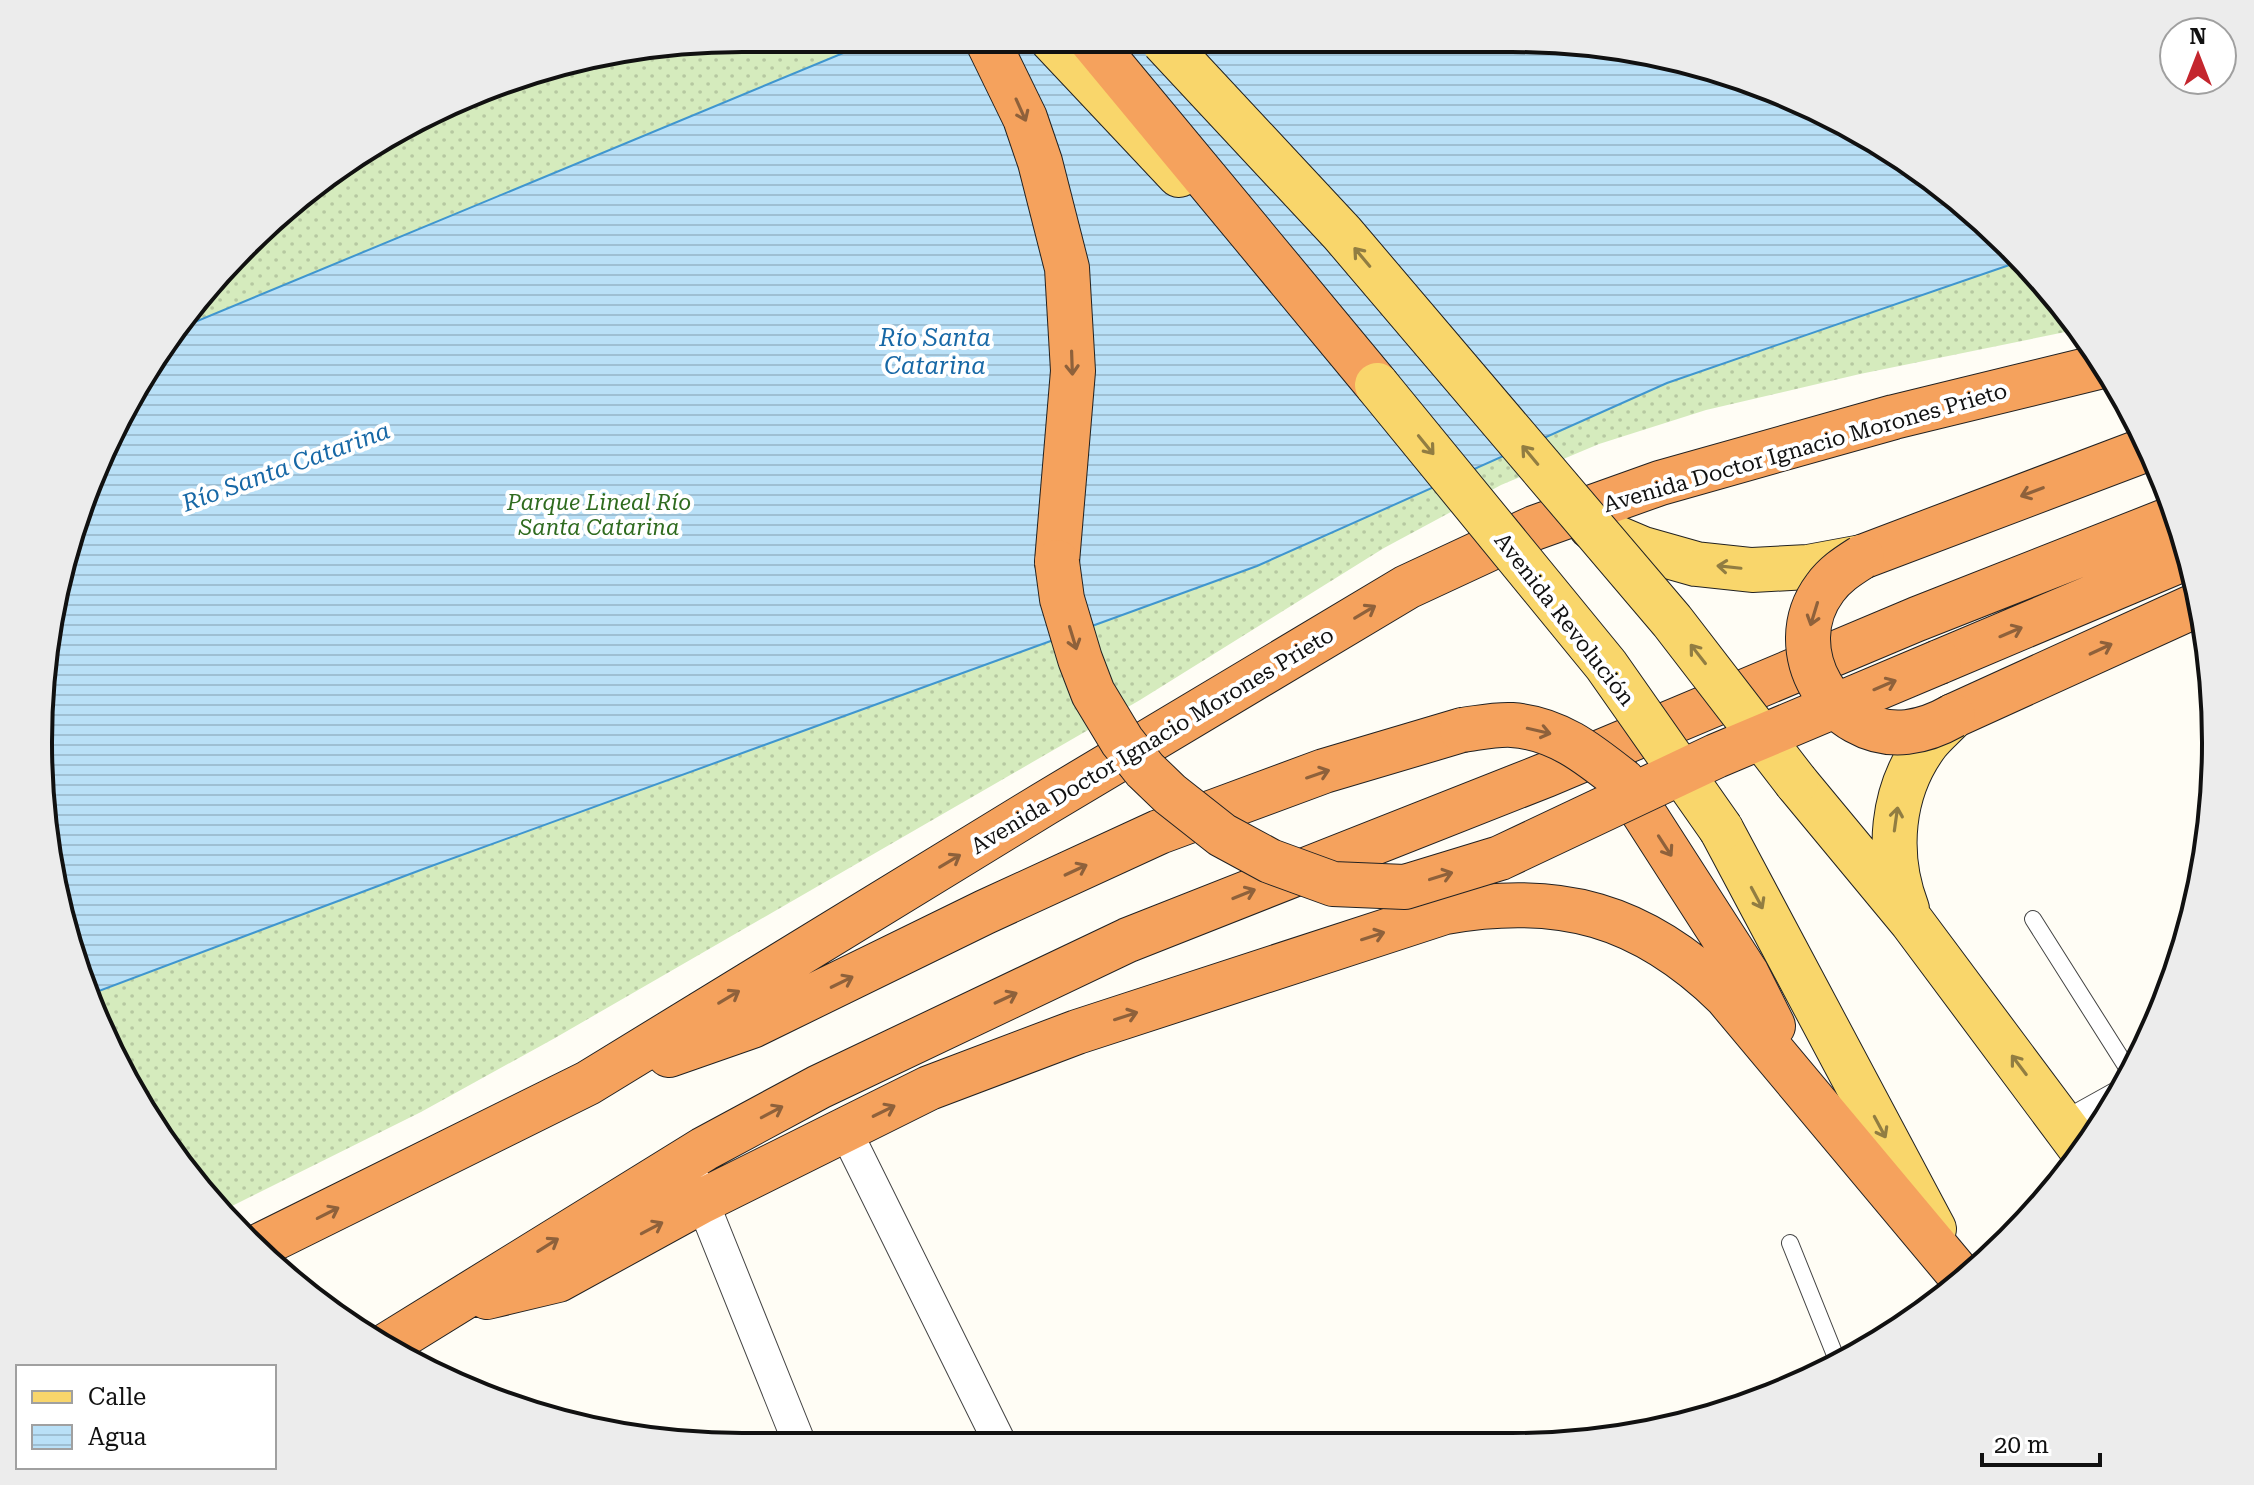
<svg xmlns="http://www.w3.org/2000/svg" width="2254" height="1485" font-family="'Roboto Serif',serif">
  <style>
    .grass { fill: url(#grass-dots) }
    .water { fill: url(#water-rules); stroke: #3f96cf; stroke-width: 2 }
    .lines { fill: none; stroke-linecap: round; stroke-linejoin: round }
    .lane-casing { stroke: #444; stroke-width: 18 }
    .street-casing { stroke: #444; stroke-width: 34 }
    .primary-casing { stroke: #222; stroke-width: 46 }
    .highway-casing { stroke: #222; stroke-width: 46 }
    .lane { stroke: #fff; stroke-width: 16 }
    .street { stroke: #fff; stroke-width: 32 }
    .primary { stroke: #f9d66b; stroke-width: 44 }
    .highway { stroke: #f5a25d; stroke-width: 44 }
    .primary-bridge-casing { stroke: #222; stroke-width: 46; stroke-linecap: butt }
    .highway-bridge-casing { stroke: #222; stroke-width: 46; stroke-linecap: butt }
    .primary-bridge { stroke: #f9d66b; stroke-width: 44 }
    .highway-bridge { stroke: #f5a25d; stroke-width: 44 }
    .oneway { stroke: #8e613b }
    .oneway2 { stroke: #917d42 }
    .labels { text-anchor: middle; stroke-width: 8; stroke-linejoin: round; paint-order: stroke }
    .street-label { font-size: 22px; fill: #111; stroke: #fff }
    .park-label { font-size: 22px; font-style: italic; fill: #2f6b1f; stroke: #fff }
    .water-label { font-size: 24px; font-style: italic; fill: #1768a6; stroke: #fff }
    .rim { fill: none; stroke: #111; stroke-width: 4 }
  </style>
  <defs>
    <pattern id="grass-dots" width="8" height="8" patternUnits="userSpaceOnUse" patternTransform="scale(2)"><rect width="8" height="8" fill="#d5ebbd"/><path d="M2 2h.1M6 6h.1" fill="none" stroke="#b6c8a1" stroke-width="1.8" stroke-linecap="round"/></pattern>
    <pattern id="water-rules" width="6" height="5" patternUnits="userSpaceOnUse" patternTransform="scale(2)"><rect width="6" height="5" fill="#b9e0f7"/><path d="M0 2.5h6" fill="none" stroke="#9ebfd3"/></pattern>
  </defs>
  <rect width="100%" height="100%" fill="#fffdf5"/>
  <path class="grass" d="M743 38 1604 44 1823 110 1976 213 2071 314 2080 329 1860 374 1706 410 1599 444 1501 485 1384 548 1140 700 555 1038 421 1112 226 1209 133 1095 62 924 40 696 91 473 184 313 351 157 516 75Z"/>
  <path class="water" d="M877 39 1604 44 1823 110 1976 213 2021 261 1667 383 1257 566 426 868 91 994 62 924 40 696 91 473 173 331Z"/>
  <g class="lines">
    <defs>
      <path id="lane" d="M2033 919 2131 1074
        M1790 1243 1839 1365"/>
      <path id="street" d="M2066 1127 2120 1097
        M845 1130 1000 1443
        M694 1181 799 1442"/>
      <path id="primary" d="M1052 40 1179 175
        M1591 527 1643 549 1696 564 1752 570 1808 567 1862 557
        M1796 782 1912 922 2082 1150
        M1721 829 1934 1229
        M1907 909C1886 854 1891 791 1927 743 1935 733 1945 725 1953 716"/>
      <path id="highway" d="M987 40 1025 118 1040 162 1067 268 1073 371 1057 562
        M1091 40 1377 385
        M1862 557 2150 448
        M1939 662 2190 556
        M1953 716 2199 604
        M1623 781 1747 974 1773 1026
        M669 1055 752 1026 985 912 1159 832 1324 771 1462 730
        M257 1247 588 1083 1044 804 1407 587 1534 528 1660 483 1894 417 2103 366
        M487 1297 558 1280 702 1201 929 1088 1077 1032 1445 912C1559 892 1642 914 1726 996L1957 1272
        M387 1345 704 1149 819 1087 1128 940 1546 775 1917 619 2176 517"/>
    </defs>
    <use href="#lane" class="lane-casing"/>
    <use href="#street" class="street-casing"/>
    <use href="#primary" class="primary-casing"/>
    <use href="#highway" class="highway-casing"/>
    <use href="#lane" class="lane"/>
    <use href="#street" class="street"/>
    <use href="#primary" class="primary"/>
    <use href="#highway" class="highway"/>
    <defs>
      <path id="primary-bridge" d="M1163 41 1342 233 1672 621 1796 782
        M1377 385 1606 665 1721 829"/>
      <path id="highway-bridge" d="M1862 557C1848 566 1835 574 1825 588 1779 649 1833 740 1907 732 1924 730 1939 724 1953 716
        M1057 562 1062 599 1080 659 1093 693 1122 741 1145 770 1170 794 1222 835 1270 861 1333 884 1405 887 1500 858 1716 756 1939 662
        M1462 730C1478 728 1496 724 1512 725 1557 728 1589 754 1623 781"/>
    </defs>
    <use href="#primary-bridge" class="primary-bridge-casing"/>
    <use href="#highway-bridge" class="highway-bridge-casing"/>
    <use href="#primary-bridge" class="primary-bridge"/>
    <use href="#highway-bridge" class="highway-bridge"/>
  </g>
  <defs><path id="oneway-shaft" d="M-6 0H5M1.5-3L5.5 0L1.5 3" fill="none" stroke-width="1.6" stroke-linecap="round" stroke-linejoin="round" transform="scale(2)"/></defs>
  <g class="oneway">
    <use href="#oneway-shaft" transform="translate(1021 110) rotate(66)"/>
    <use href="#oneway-shaft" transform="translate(1072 363) rotate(88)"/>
    <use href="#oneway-shaft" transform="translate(2032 492) rotate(159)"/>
    <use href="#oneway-shaft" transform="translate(1365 612) rotate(-31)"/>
    <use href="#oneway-shaft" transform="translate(1814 614) rotate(107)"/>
    <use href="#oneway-shaft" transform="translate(2011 632) rotate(-23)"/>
    <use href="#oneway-shaft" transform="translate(1073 638) rotate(73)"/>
    <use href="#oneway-shaft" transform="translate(2101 649) rotate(-25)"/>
    <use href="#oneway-shaft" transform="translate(1885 685) rotate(-23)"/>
    <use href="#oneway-shaft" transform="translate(1539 731) rotate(13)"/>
    <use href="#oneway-shaft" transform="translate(1318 774) rotate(-19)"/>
    <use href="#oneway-shaft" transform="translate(1665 846) rotate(57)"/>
    <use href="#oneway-shaft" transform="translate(950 861) rotate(-31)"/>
    <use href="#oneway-shaft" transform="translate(1076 870) rotate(-25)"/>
    <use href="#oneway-shaft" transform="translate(1441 876) rotate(-17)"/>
    <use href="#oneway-shaft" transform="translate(1244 894) rotate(-22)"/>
    <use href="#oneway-shaft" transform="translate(1373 936) rotate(-18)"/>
    <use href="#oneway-shaft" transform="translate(842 982) rotate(-26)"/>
    <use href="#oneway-shaft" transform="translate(729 997) rotate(-31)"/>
    <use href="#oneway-shaft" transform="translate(1006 998) rotate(-25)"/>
    <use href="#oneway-shaft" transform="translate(1126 1016) rotate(-18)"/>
    <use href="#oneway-shaft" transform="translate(884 1111) rotate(-26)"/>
    <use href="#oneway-shaft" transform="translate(772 1112) rotate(-28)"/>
    <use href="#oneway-shaft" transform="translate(328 1213) rotate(-27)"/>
    <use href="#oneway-shaft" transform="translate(652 1228) rotate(-28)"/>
    <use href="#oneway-shaft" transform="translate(548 1245) rotate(-32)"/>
  </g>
  <g class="oneway2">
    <use href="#oneway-shaft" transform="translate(1362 257) rotate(-130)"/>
    <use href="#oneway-shaft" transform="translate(1426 445) rotate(51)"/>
    <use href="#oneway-shaft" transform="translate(1530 455) rotate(-130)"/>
    <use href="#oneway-shaft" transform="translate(1729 567) rotate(-174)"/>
    <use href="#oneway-shaft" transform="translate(1698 654) rotate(-128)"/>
    <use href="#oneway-shaft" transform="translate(1896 819) rotate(-82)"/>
    <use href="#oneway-shaft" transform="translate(1757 898) rotate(62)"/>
    <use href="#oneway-shaft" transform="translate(2019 1065) rotate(-127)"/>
    <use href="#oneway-shaft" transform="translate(1880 1127) rotate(62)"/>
  </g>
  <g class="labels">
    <g class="street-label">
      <text transform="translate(1805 447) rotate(-16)" y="8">Avenida Doctor Ignacio Morones Prieto</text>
      <text transform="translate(1565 619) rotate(52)" y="8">Avenida Revolución</text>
      <text transform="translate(1152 740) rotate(-31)" y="8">Avenida Doctor Ignacio Morones Prieto</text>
    </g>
    <g class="park-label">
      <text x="599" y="510">Parque Lineal Río<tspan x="599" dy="25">Santa Catarina</tspan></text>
    </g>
    <g class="water-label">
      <text x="935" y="346">Río Santa<tspan x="935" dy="28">Catarina</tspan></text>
      <text transform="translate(286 467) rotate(-20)" y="8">Río Santa Catarina</text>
    </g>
  </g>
  <path d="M0 0H2254V1485H0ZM742 52H1512A690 690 0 0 1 2202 742V743A690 690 0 0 1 1512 1433H742A690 690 0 0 1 52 743V742A690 690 0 0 1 742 52Z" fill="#ececec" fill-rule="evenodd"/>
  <path class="rim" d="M742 52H1512A690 690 0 0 1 2202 742V743A690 690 0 0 1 1512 1433H742A690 690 0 0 1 52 743V742A690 690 0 0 1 742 52Z"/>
  <rect x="16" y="1365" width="260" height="104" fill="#ffffff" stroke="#a0a0a0" stroke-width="2"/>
  <rect x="32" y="1391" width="40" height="12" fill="#f9d66b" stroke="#a0a0a0" stroke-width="2"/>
  <text x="88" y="1405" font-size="24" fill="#111111">Calle</text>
  <rect x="32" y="1425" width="40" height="24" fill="url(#water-rules)" stroke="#a0a0a0" stroke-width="2"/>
  <text x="88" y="1445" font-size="24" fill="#111111">Agua</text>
  <g transform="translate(2198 56)"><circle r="38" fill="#ffffff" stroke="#a0a0a0" stroke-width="2"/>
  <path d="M0-6L14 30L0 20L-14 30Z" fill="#c4262e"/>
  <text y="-12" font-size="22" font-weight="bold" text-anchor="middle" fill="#111111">N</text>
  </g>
  <path d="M1982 1453v12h118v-12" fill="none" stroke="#111111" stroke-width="4"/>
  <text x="1994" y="1453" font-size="24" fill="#111111" stroke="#ffffff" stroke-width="6" paint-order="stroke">20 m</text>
</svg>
